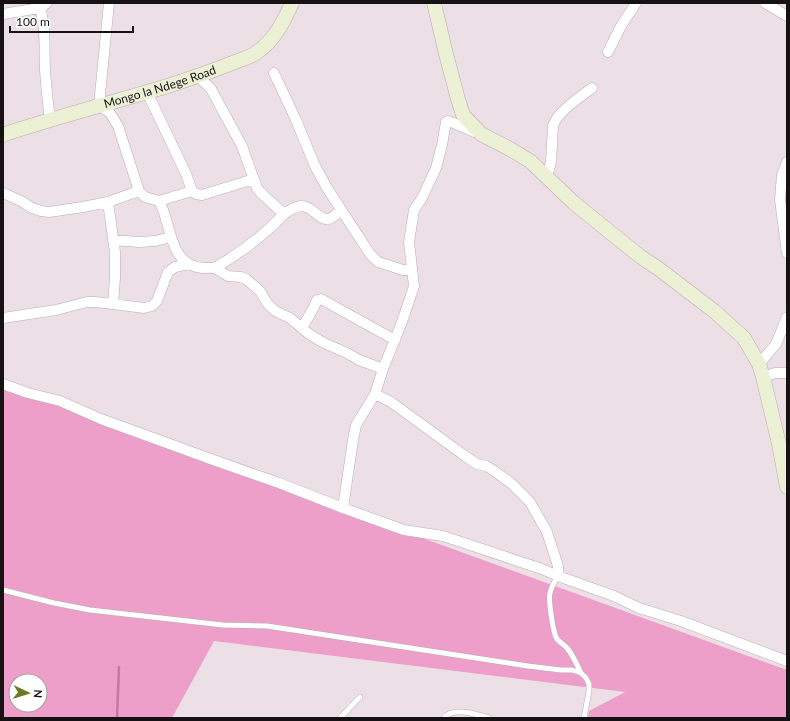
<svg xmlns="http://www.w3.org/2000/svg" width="790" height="721" font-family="Lato,sans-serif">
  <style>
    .green { fill: #ee9fc9; fill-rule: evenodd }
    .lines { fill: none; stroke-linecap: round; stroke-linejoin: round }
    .stream { stroke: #c578a1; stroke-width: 2.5 }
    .lane-casing { stroke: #b9adb3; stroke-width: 6 }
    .street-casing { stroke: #b9adb3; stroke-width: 11 }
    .secondary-casing { stroke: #b9adb3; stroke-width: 15 }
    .lane { stroke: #fff; stroke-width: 5 }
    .street { stroke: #fff; stroke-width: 10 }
    .secondary { stroke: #ecf0d4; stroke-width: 14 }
    .labels { text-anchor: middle; stroke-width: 3.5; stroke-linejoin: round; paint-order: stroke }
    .street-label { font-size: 12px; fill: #161214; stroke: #fff }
  </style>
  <rect width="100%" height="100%" fill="#eddfe6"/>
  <path class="green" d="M3 386 787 670V718H588L589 711 625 692 214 641 172 718H3ZM16 681H40V705H16Z"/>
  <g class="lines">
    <path class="stream" d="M117 718 119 667"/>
    <defs>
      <path id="lane" d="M558 576C555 581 551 587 550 593 548 599 553 631 556 637 558 642 564 644 567 648 573 655 577 665 581 673
        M3 590 54 603 90 610 223 625 267 626 528 666 561 670H572L581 673 586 678 589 684V691L584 718
        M340 718 360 697
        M444 718C452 706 478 715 489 718"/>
      <path id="street" d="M109 3 99 105 110 113 118 126 139 191 145 197 159 201C168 217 168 236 178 253 184 263 195 269 207 268 209 268 213 268 216 267 219 266 223 263 226 261 247 248 267 232 284 214
        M765 3 787 16
        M40 8C46 27 44 49 45 70 46 87 48 103 50 120
        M3 14 40 8 47 3
        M608 52 621 26 636 3
        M274 73 296 120 315 166 327 188 370 254 378 262 403 270H412
        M198 76 211 89 242 146 257 188 260 192 284 214C288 211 295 207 301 206 312 205 319 221 328 219 333 218 337 213 341 210
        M147 92 186 174 192 191 196 194 202 195 254 179
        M787 162 782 175 780 200 787 253
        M547 177 551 162 553 126C557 112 580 97 592 88
        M3 193 21 201 32 208 41 211 49 212 83 207 108 202 139 191
        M159 201 192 191
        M108 202 115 252V278L113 304
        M113 240 139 242 155 241 171 237
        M215 268 228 276 241 277 246 279 260 291 267 303 275 311 290 318 309 334 324 343 347 353 359 360 383 369
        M3 318 56 310 87 302H95L113 304 144 308 152 306 157 301 168 272 175 267 189 264
        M302 328 314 307 317 300 321 299 395 340
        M759 364 776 344 787 317
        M763 377 775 373H787
        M3 384 28 393 60 401 101 419 219 462 279 483 343 508 404 530 443 536 542 569 558 576 614 596 639 608 681 621 787 661
        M375 394 391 402 465 456 477 464 486 466 493 470 512 484 530 502 547 532 558 566V576
        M343 508 353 440 356 425 375 394 383 369 402 322 414 286 409 242 414 210 422 198 436 168 442 145 446 122 448 121C458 124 467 130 478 133"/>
      <g id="secondary">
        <path d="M434 3 446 54 458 99 463 115 481 134 510 149 530 161 574 203 616 237 641 257 659 269 714 311 744 338 759 364 763 377 779 444 787 487"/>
        <path id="s1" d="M3 135 8 133C63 115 119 101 174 84 195 77 215 70 235 62 242 59 251 57 257 52 274 41 284 21 292 3"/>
      </g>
    </defs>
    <use href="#lane" class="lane-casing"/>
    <use href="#street" class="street-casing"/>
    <use href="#secondary" class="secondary-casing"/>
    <use href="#lane" class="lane"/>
    <use href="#street" class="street"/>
    <use href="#secondary" class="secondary"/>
  </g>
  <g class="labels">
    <g class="street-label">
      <text dy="4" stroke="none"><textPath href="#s1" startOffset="164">Mongo la Ndege Road</textPath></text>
    </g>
  </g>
  <rect width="790" height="721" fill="none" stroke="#161214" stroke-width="8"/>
  <g transform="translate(28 693) rotate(94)"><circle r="19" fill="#ffffff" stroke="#a2a0a1"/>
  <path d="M0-3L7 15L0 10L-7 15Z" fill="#6f7925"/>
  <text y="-6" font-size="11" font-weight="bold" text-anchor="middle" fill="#161214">N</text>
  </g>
  <path d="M10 26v6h123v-6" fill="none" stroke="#161214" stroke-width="2"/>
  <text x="16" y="26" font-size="12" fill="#161214" stroke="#ffffff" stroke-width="3" paint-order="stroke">100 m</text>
</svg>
